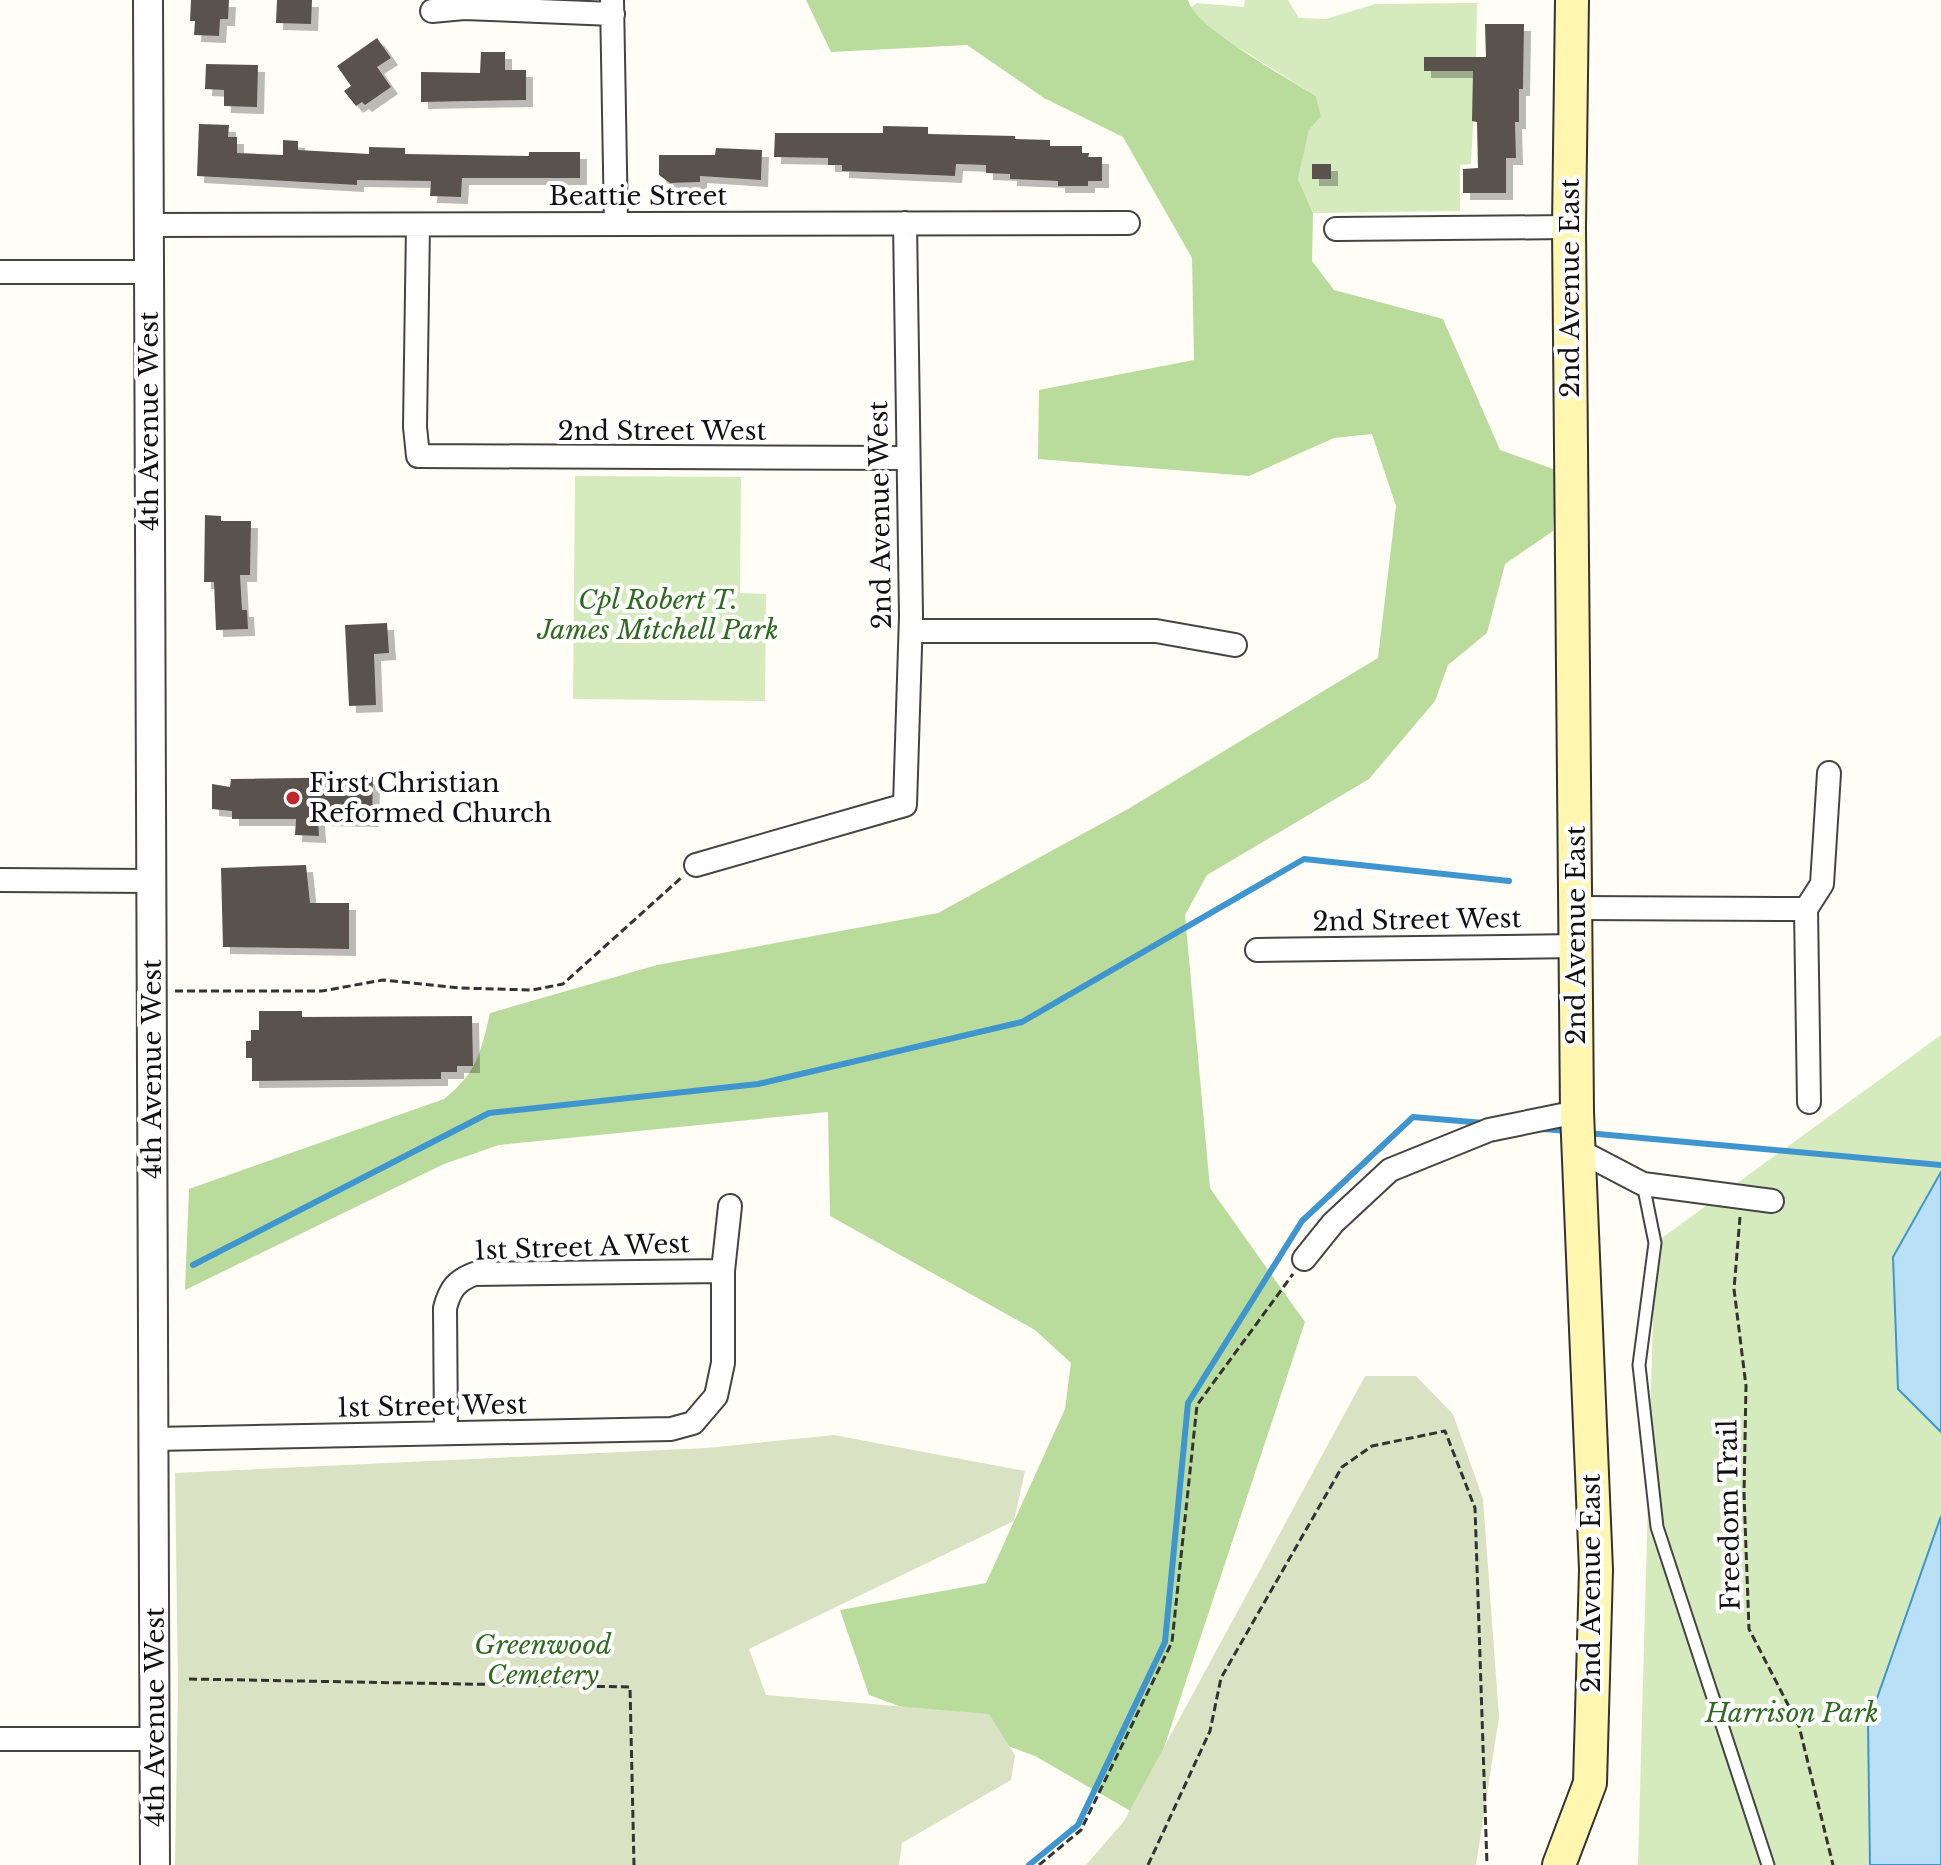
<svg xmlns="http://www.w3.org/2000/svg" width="1941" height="1865" font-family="'Libre Baskerville',serif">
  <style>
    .green { fill: #d5ebbd }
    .forest { fill: #b9dc9c }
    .cemetery { fill: #d9e3c4 }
    .water { fill: #b9e0f7; stroke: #3f96cf; stroke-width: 2 }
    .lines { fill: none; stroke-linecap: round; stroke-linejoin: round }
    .stream { stroke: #3f96cf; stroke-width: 6 }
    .building { fill: #5a524d; filter: url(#shadow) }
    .service-casing { stroke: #444; stroke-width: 15 }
    .minor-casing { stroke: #444; stroke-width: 26 }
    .tertiary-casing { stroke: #444; stroke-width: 32 }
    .secondary-casing { stroke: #333; stroke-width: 36 }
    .path { stroke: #333; stroke-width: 3; stroke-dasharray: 8 4; stroke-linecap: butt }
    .service { stroke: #fff; stroke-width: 11 }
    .minor { stroke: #fff; stroke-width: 22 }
    .tertiary { stroke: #fff; stroke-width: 28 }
    .secondary { stroke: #fff6b0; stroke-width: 32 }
    .poi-dot { fill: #c4262e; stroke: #fff; stroke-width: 3 }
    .labels { text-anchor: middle; stroke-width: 8; stroke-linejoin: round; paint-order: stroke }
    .street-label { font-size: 26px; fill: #111; stroke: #fff }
    .park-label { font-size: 26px; font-style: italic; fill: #2f6b1f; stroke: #fff }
    .poi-label { font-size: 26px; fill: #111; stroke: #fff; text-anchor: start }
  </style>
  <defs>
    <filter id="shadow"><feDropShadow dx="7" dy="7" stdDeviation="0" flood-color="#0004"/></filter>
  </defs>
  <rect width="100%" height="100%" fill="#fffdf5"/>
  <path class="green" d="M1245 0H1288L1299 18 1326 19 1375 4 1477 3 1476 57H1448V71H1476L1471 164 1460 165V211L1313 213 1298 179 1309 129 1321 116 1316 96 1223 38 1189 9 1197 3 1244 7Z
    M575 476 741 477 740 593 766 594 765 701 573 699Z
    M1941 1035V1865H1638L1655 1243Z"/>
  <path class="forest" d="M806 0H1188C1193 26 1290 80 1316 96L1321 116 1309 130 1298 179 1313 213 1312 261 1334 290 1443 319 1500 450 1556 470 1553 531 1505 564 1487 633 1448 665 1435 701 1369 779 1207 875 1185 915 1210 1188 1305 1322 1141 1817 1035 1756 869 1695 840 1610 986 1583 1065 1409 1071 1363 1035 1330 830 1216 828 1112 499 1145 444 1164 185 1290 189 1189 444 1099C477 1073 481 1052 490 1013L657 965 938 913 1128 809 1378 658 1396 506 1372 434 1334 438 1249 476 1038 459 1039 390 1194 360 1192 258 1123 137 1044 98 967 45 831 52Z"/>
  <path class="cemetery" d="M1365 1376H1416L1453 1414 1483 1499 1499 1717 1476 1865H1086L1124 1821Z
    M834 1435 1025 1471 1014 1521 749 1649 766 1695 989 1714 1015 1755 1011 1780 902 1843 899 1865H175L178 1686 175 1473 707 1448Z"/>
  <path class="water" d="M1941 1172V1432L1898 1389 1893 1257Z
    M1941 1516V1865H1870L1868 1724Z"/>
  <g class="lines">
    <path class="stream" d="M1543 1129 1568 1131
      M1587 1133 1941 1165
      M193 1265 489 1113 758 1084 1022 1022 1304 859 1509 881
      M1029 1865 1078 1825 1165 1642 1188 1403 1302 1221 1413 1117 1484 1123"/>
  </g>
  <path class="building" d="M191 0H229L228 19H220L219 36 194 35 195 21H190Z
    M277 0H312L311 24 276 23Z
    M1485 24H1524L1523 89H1519V122H1515L1516 158H1506V193H1463V169L1478 168 1477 122 1472 121 1473 71H1424V57H1486Z
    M377 38 391 58 377 67 391 87 365 105 362 102 356 106 344 91 351 86 337 66Z
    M481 52H505V70H526V100L421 102V72L480 73Z
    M206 64 258 65 257 107 224 106V90L205 89Z
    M199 124 229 125 228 137H237V153L283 155V140L298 141V150L369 154V147L405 148V154L529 156V152H580V178H462L461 197 430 196 431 181 357 180V185L197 176Z
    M883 126 928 127V134L1015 136V139L1050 140V146H1082V153H1089L1088 157H1102V181H1088V186H1058V181L1010 179V174L986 173V165L956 164 955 176 842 171V165H828V158L774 157 775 133H883Z
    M716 148 762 150 761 180 700 176V182L670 183 659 175V155H715Z
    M1312 164H1331V179H1312Z
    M205 515 221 516V521H251L250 575H240L242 610H247L248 629 216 630 214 582H204Z
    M387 623 389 653 374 654 376 705 349 706 345 625Z
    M373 777 372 820 318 819 319 836 295 835 296 819H232V811L212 809V784L230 787 231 779Z
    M306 865 310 903H349V949L223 947 221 868Z
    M259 1011H302V1017L472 1016 473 1066H457V1072H441V1079L252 1081V1058H246V1041H251V1030H259Z"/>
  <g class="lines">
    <defs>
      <path id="service" d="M1643 1184 1655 1243 1639 1365 1657 1527 1768 1865"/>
      <path id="minor" d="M612 0 616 224
        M432 11 464 8 613 14
        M148 225 1128 223
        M418 225 415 427 418 456 906 458
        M1336 229 1569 227
        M0 272H148
        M911 631H1156L1235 645
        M696 865 905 805 911 616 905 223
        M0 880 151 881
        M1576 908 1806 909
        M1257 950 1577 946
        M1809 1102 1806 909 1822 884 1829 773
        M1578 1150 1643 1184 1772 1201
        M1304 1259 1333 1223 1390 1170 1489 1130 1577 1112
        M446 1433 445 1308C450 1289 456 1281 474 1274L723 1271
        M154 1439 671 1429 693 1423 716 1396 723 1363V1271L730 1206
        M0 1739H155"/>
      <path id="tertiary" d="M148 0 155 1865"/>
      <path id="secondary" d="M1559 1865 1590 1783 1596 1570 1577 1112 1569 227 1572 0"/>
    </defs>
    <use href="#service" class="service-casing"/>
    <use href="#minor" class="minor-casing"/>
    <use href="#tertiary" class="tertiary-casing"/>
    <use href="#secondary" class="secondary-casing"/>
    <path class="path" d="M175 991H322L383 980 459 988 532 990 563 984 681 878
      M1740 1217 1734 1289 1746 1386 1744 1494 1749 1629 1799 1726 1833 1865
      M189 1679 630 1687 634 1865
      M1039 1865 1081 1830 1172 1642 1197 1405 1293 1274
      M1148 1865 1210 1731 1221 1678 1342 1467 1372 1446 1445 1431 1475 1508 1487 1865"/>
    <use href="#service" class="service"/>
    <use href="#minor" class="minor"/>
    <use href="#tertiary" class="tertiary"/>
    <use href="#secondary" class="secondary"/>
  </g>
  <circle class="poi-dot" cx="293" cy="798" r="8"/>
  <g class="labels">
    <g class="street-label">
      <text x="638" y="205">Beattie Street</text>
      <text transform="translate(1570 288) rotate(-90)" y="9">2nd Avenue East</text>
      <text transform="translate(149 421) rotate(-90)" y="9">4th Avenue West</text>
      <text x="662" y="440">2nd Street West</text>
      <text transform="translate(880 515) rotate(-91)" y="9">2nd Avenue West</text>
      <text transform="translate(1417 920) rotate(-1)" y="9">2nd Street West</text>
      <text transform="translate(1576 935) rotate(-90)" y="9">2nd Avenue East</text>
      <text transform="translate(152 1069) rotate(-90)" y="9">4th Avenue West</text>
      <text transform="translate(582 1247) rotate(-2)" y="9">1st Street A West</text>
      <text transform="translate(432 1406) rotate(-1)" y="9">1st Street West</text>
      <text transform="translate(1729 1515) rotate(-91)" y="9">Freedom Trail</text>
      <text transform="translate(1591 1583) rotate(-90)" y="9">2nd Avenue East</text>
      <text transform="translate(155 1717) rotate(-90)" y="9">4th Avenue West</text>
    </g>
    <g class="park-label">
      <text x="658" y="609">Cpl Robert T.<tspan x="658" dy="30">James Mitchell Park</tspan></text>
      <text x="543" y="1654">Greenwood<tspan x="543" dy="30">Cemetery</tspan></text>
      <text x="1792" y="1722">Harrison Park</text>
    </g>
    <g class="poi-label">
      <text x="309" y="792">First Christian<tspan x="309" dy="30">Reformed Church</tspan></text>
    </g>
  </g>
</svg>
